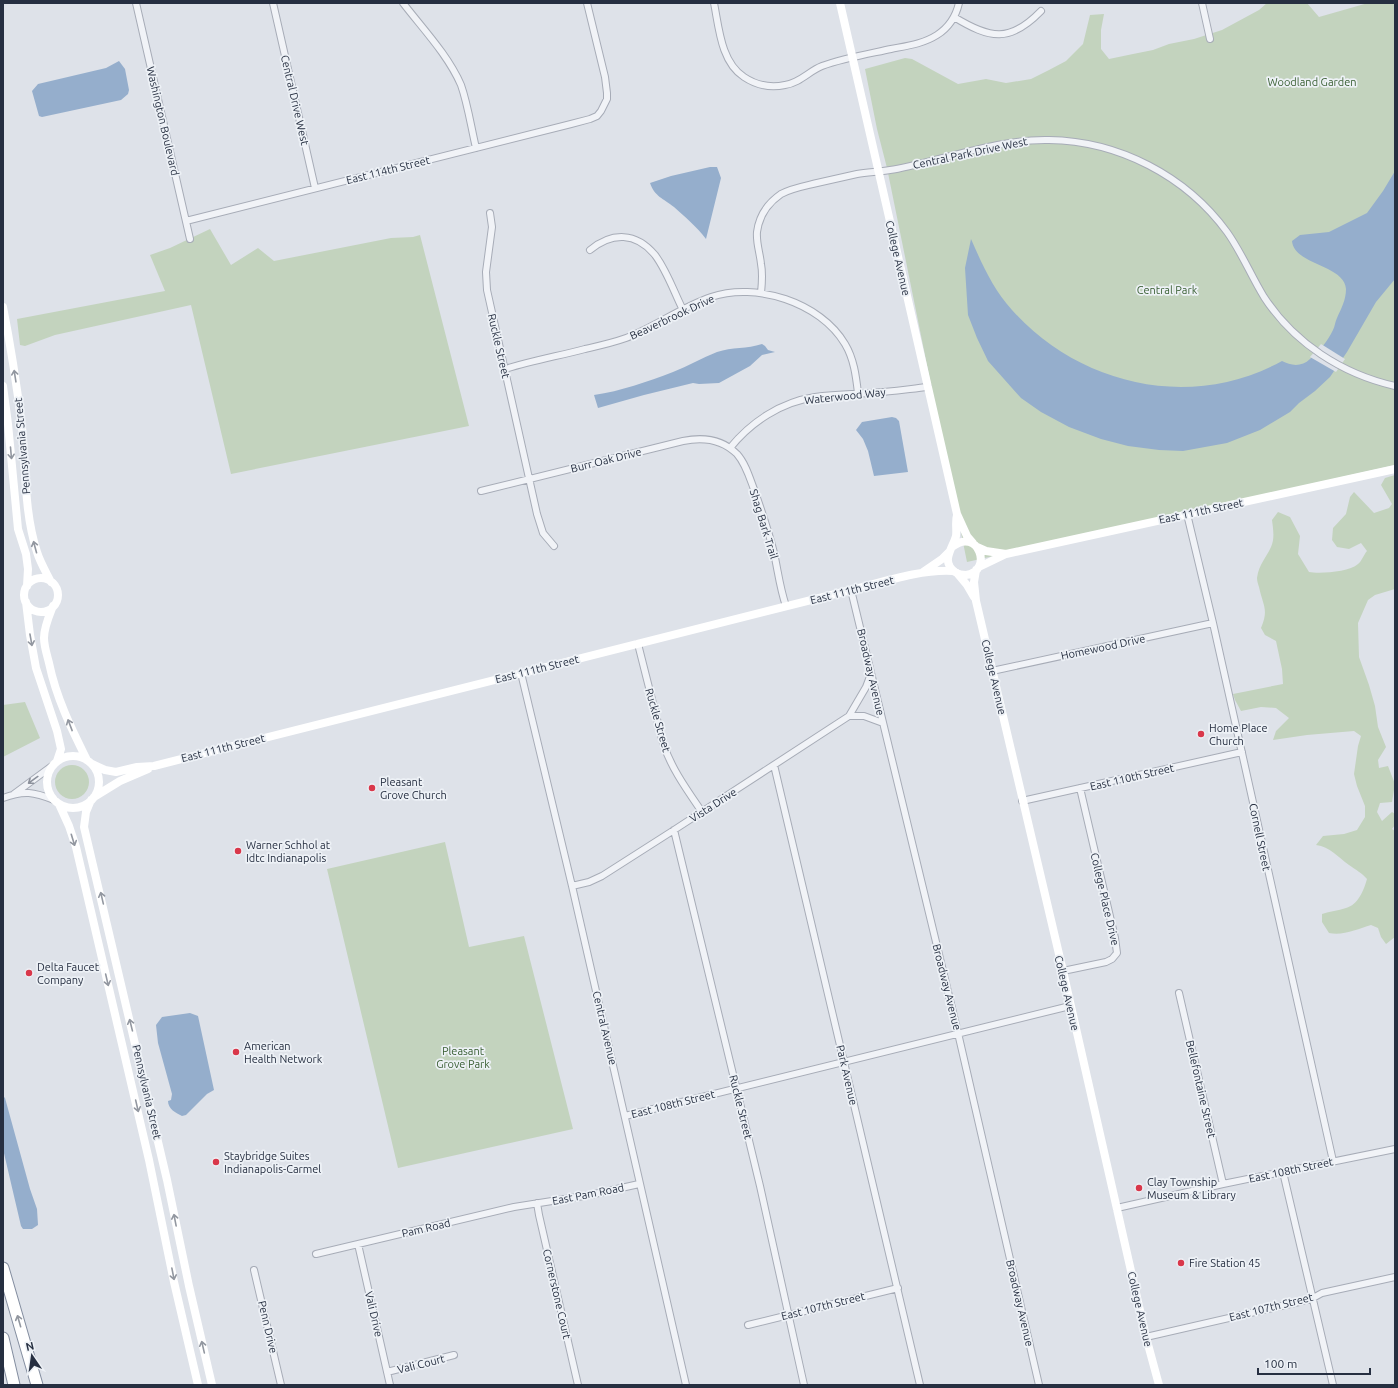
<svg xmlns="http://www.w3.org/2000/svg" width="1398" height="1388" font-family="Ubuntu,sans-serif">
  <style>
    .green { fill: #c3d3be }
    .water { fill: #95aecc }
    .pier { fill: #dee2e9 }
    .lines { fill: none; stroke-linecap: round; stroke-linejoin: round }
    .street-casing { stroke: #a7acb7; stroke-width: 8 }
    .highway-casing { stroke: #848ea0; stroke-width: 13 }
    .street { stroke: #f1f3f7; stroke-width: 6 }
    .secondary { stroke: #fff; stroke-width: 8 }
    .highway { stroke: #fff; stroke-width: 11 }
    .oneway { stroke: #9297a0 }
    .oneway2 { stroke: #8c919c }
    .poi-dot { fill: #d9374a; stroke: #edf1f6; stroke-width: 1.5 }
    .labels { text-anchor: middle; stroke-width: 3.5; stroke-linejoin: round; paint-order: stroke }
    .park-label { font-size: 11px; fill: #385e32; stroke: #edf1f6 }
    .street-label { font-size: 11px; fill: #262f41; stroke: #edf1f6 }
    .poi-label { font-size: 11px; fill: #262f41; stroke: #edf1f6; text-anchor: start }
  </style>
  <rect width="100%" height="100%" fill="#dee2e9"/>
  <path class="green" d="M1267 3H1307L1319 17 1368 3H1395V465L967 562 887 168 877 129 865 69 905 58 912 59 958 84 986 79 1006 83 1031 79 1049 70 1066 61 1083 44 1090 15 1104 14 1101 30V49L1109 59 1133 54 1153 50 1169 44 1194 39 1222 30 1259 10Z
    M210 229 231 265 258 248 274 261 391 238 413 237 420 235 469 426 231 474 191 305 55 335 25 346 20 345 17 319 165 291 150 255 170 248Z
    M1395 475V589L1375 595 1368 600 1358 623 1359 657 1369 685 1375 706 1378 727 1386 747 1378 760 1379 768 1388 766 1395 784 1392 802 1380 803 1377 812 1382 821 1392 812 1395 814V825L1392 829 1395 831V864L1394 865 1395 867V937L1386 944 1381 937 1378 928 1371 925C1358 929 1343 936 1329 933L1322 922V914C1330 911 1338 911 1346 908 1358 905 1364 890 1367 879 1362 873 1356 870 1349 865 1338 857 1330 847 1316 845L1323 836 1344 834 1357 830 1365 817V806L1357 786 1354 774 1358 746 1361 736 1354 731 1307 735 1273 740 1276 731 1289 718 1276 708 1261 707 1241 711 1235 700 1233 694 1283 684 1282 669 1276 641 1265 635 1261 628C1269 609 1263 606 1259 587 1258 584 1257 581 1257 578 1259 564 1266 558 1271 547 1275 539 1273 528 1272 520L1278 512 1290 517 1300 536 1298 554 1309 572C1320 574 1349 572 1358 564 1362 561 1364 554 1367 551L1361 543 1349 549 1337 547 1332 540 1333 528 1346 514 1350 497 1354 492 1374 513 1389 508 1392 504 1381 485 1385 478Z
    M25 702 40 738 3 757V705Z
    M55 782a17 17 0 1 1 34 0a17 17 0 1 1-34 0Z
    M445 842 469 947 524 936 573 1129 398 1168 327 869Z"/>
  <path class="water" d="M119 61 125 69 129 90 128 94 121 100 42 117 39 116 32 91 38 84 106 68Z
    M710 167H717L721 178 706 239C697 227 685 217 674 207 663 198 655 197 650 183L671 176Z
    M1395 171V279L1376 302 1347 352 1330 377 1315 391 1299 403 1290 412 1260 430 1227 443 1183 451 1159 450 1128 446 1101 439 1069 427 1041 412 1021 398 988 361 977 338 968 315 965 268 971 239C982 264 993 289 1012 310 1080 386 1191 411 1282 361 1291 366 1302 367 1310 359 1319 351 1328 341 1333 330 1335 326 1335 322 1337 318 1341 309 1346 300 1346 289 1345 265 1294 265 1292 241L1300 235 1329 232 1367 213 1383 191Z
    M762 344 765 346 768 350 775 352 762 355 750 366 719 383 699 384 693 383 644 395 598 408 594 395C621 391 647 382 673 372 688 366 702 358 717 352 732 347 747 349 762 344Z
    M892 417 896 418 899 421 908 472 874 476 868 451 863 439 856 430 862 422Z
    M190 1013 198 1016 214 1090 207 1094 186 1115 182 1116C176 1113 168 1109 168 1101L171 1100 172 1094 158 1043 156 1025 162 1017Z
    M3 1096 5 1098 30 1189 37 1209 38 1225 32 1229H23L21 1226 3 1149Z"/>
  <path class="pier" d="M1321 344 1345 359 1336 372 1310 357Z"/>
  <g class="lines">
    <defs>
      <path id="street" d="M136 3 190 239
        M273 3 315 188
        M403 3C423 29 448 55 461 85 468 105 471 127 476 148
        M714 3C719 28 721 62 744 77 756 85 771 88 785 85 800 83 809 71 822 66 844 58 868 54 891 49 906 46 923 44 937 35 948 28 956 16 959 3
        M1202 3 1210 39
        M954 17C990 39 1010 43 1041 11
        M490 213 492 227 486 272 487 290 537 514 543 533 554 546
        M186 221 571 124 590 119 597 116 601 111 607 99V93L605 77 587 3
        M590 250C612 232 636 232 655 255 667 271 674 292 683 310
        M761 293C762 283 763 274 761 264 760 253 756 243 757 232 759 216 768 203 781 194 792 188 805 186 817 183 830 180 844 177 857 174 868 172 879 172 890 170 900 169 909 166 919 164 961 154 1005 139 1049 140 1119 141 1186 176 1227 232 1242 253 1251 276 1264 297 1294 343 1342 374 1395 386
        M505 369C531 361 558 356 585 349 598 346 612 343 626 338 655 327 681 307 711 297 756 282 820 302 845 344 854 359 856 376 858 393
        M730 448C751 422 781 402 815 397 833 394 852 394 870 393 889 392 909 389 928 387
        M481 491 683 441C702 437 722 439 737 454 746 464 750 479 755 492 762 512 769 532 774 553 778 571 780 589 786 606
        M1187 514 1213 623 1333 1161
        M851 590 958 1033 1039 1385
        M638 644 663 743C671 768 687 790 702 812
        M992 671 1213 623
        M521 673 572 886 686 1385
        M849 716H864L883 723
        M774 765 920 1385
        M14 794 52 766
        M3 798C24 790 34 792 54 800
        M1022 801 1242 752
        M674 830 760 1186 804 1385
        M572 886 589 882 602 876 674 830 849 716 866 687 871 674
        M1063 971 1106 962 1112 959 1117 953 1115 938 1080 788
        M1179 993 1223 1184
        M625 1116 1070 1006
        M1283 1172 1333 1385
        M537 1203 539 1215 578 1385
        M1117 1208 1223 1184 1395 1149
        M358 1244 390 1385
        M316 1254 514 1207 590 1195 639 1184
        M254 1270 281 1385
        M748 1325 898 1288
        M1146 1337 1299 1302 1313 1298 1322 1293 1395 1277
        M387 1372 454 1355"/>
      <path id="highway" d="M3 1268 37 1385
        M3 1338 14 1385"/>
    </defs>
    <use href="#street" class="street-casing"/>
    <use href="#highway" class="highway-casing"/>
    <use href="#street" class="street"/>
    <path class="secondary" d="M840 3 957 514 967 536 973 543
      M3 307C11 347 17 387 22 427 26 469 24 512 37 552 40 562 46 572 51 582
      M3 386 8 424 18 529 26 554 28 569 27 586
      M952 547C978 526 994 571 966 575 962 575 958 574 955 572 940 561 953 548 956 536 957 529 955 522 957 515
      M977 547 986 551 1006 554
      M979 567 1006 554 1395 469
      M976 570 974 582 976 601 1063 971 1146 1337 1159 1385
      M923 572 942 559 949 552
      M957 573 967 585 974 597
      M24 595a17 17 0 1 1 34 0a17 17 0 1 1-34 0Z
      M26 602 30 635 36 668 57 731 61 749 57 761
      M53 606C49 616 44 627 44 638 44 646 47 655 49 663 56 697 71 728 87 760
      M47 782a26 26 0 1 1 52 0a26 26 0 1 1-52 0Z
      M92 764 105 770 116 772 137 767 154 766 851 590C883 582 921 569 953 571
      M94 797 120 781 148 769
      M91 800 86 812 84 827 167 1180 189 1286 212 1385
      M59 804 69 826 76 847 149 1160 174 1282 198 1385"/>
    <use href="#highway" class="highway"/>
  </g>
  <defs><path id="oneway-shaft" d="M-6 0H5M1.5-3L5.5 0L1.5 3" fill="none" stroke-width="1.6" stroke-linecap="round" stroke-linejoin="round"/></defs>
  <g class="oneway">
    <use href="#oneway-shaft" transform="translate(15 376) rotate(-99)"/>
    <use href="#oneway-shaft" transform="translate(11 453) rotate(85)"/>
    <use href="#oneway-shaft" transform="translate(35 547) rotate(-105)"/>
    <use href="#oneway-shaft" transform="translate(31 640) rotate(80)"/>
    <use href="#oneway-shaft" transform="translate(70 725) rotate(-111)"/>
    <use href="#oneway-shaft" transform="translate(73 840) rotate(73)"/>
    <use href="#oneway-shaft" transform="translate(102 898) rotate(-103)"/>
    <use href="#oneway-shaft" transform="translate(107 980) rotate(77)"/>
    <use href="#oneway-shaft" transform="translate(131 1025) rotate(-104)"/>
    <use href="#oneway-shaft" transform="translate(137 1106) rotate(77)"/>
    <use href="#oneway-shaft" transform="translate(175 1220) rotate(-101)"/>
    <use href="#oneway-shaft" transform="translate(173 1274) rotate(79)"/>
    <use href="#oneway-shaft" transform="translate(19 1321) rotate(-106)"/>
    <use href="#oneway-shaft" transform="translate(203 1347) rotate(-103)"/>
  </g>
  <use class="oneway2" href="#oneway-shaft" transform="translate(33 780) rotate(144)"/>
  <g class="poi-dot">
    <circle cx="1201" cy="734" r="4"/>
    <circle cx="372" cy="788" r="4"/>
    <circle cx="238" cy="851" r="4"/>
    <circle cx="29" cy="973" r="4"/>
    <circle cx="236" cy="1052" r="4"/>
    <circle cx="216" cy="1162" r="4"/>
    <circle cx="1139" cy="1188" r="4"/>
    <circle cx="1181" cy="1263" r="4"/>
  </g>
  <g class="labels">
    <g class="park-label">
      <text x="1312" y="86">Woodland Garden</text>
      <text x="1167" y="294">Central Park</text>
      <text x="463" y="1055">Pleasant<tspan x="463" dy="13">Grove Park</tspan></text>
    </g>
    <g class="street-label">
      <text transform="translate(295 100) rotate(77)" y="4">Central Drive West</text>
      <text transform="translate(163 121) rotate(77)" y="4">Washington Boulevard</text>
      <text transform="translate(970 153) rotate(-12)" y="4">Central Park Drive West</text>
      <text transform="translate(388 170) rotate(-14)" y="4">East 114th Street</text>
      <text transform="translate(898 258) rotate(77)" y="4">College Avenue</text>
      <text transform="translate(672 317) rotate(-25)" y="4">Beaverbrook Drive</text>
      <text transform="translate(499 346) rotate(77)" y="4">Ruckle Street</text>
      <text transform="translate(845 396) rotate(-6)" y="4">Waterwood Way</text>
      <text transform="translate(22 446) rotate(-95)" y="4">Pennsylvania Street</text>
      <text transform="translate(606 460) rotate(-14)" y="4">Burr Oak Drive</text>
      <text transform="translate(1201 511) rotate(-12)" y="4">East 111th Street</text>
      <text transform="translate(764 524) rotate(73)" y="4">Shag Bark Trail</text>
      <text transform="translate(852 590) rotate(-14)" y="4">East 111th Street</text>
      <text transform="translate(1103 647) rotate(-12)" y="4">Homewood Drive</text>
      <text transform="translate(537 669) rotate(-14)" y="4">East 111th Street</text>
      <text transform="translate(871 672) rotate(77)" y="4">Broadway Avenue</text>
      <text transform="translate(994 677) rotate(77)" y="4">College Avenue</text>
      <text transform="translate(658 720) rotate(74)" y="4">Ruckle Street</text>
      <text transform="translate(223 748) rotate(-14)" y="4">East 111th Street</text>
      <text transform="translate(1132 777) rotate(-13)" y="4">East 110th Street</text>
      <text transform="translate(713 805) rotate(-33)" y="4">Vista Drive</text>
      <text transform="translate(1260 837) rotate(78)" y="4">Cornell Street</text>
      <text transform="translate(1105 899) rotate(77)" y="4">College Place Drive</text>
      <text transform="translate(947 987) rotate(76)" y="4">Broadway Avenue</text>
      <text transform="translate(1067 993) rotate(77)" y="4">College Avenue</text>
      <text transform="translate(605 1028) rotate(77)" y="4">Central Avenue</text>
      <text transform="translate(847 1075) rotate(77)" y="4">Park Avenue</text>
      <text transform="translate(1201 1089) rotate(77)" y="4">Bellefontaine Street</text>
      <text transform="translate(147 1092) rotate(77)" y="4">Pennsylvania Street</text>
      <text transform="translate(673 1104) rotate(-14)" y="4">East 108th Street</text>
      <text transform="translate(741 1107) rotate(76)" y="4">Ruckle Street</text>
      <text transform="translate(1291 1170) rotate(-12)" y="4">East 108th Street</text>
      <text transform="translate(588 1194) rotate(-11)" y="4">East Pam Road</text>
      <text transform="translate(426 1228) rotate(-13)" y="4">Pam Road</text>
      <text transform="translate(557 1294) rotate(77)" y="4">Cornerstone Court</text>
      <text transform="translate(1020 1303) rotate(77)" y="4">Broadway Avenue</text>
      <text transform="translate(823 1306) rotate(-14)" y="4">East 107th Street</text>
      <text transform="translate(1271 1307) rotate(-14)" y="4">East 107th Street</text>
      <text transform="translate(1140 1309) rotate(77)" y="4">College Avenue</text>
      <text transform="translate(374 1314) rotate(77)" y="4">Vali Drive</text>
      <text transform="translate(268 1327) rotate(77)" y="4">Penn Drive</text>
      <text transform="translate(421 1364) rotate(-14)" y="4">Vali Court</text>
    </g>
    <g class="poi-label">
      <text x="1209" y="732">Home Place<tspan x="1209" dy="13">Church</tspan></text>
      <text x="380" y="786">Pleasant<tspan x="380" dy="13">Grove Church</tspan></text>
      <text x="246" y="849">Warner Schhol at<tspan x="246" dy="13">Idtc Indianapolis</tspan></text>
      <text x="37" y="971">Delta Faucet<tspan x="37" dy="13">Company</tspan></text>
      <text x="244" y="1050">American<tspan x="244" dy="13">Health Network</tspan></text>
      <text x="224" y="1160">Staybridge Suites<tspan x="224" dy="13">Indianapolis-Carmel</tspan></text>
      <text x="1147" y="1186">Clay Township<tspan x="1147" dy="13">Museum &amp; Library</tspan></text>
      <text x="1189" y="1267">Fire Station 45</text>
    </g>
  </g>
  <rect width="1398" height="1388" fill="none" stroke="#262f41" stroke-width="8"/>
  <g transform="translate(32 1356) rotate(347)" stroke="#edf1f6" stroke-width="3" paint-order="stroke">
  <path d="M0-3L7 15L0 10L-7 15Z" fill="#262f41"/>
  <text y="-6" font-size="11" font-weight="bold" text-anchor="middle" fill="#262f41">N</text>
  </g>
  <path d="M1258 1368v6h112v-6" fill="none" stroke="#262f41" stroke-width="2"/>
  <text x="1264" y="1368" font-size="12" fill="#262f41" stroke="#edf1f6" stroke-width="3" paint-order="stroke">100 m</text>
</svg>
